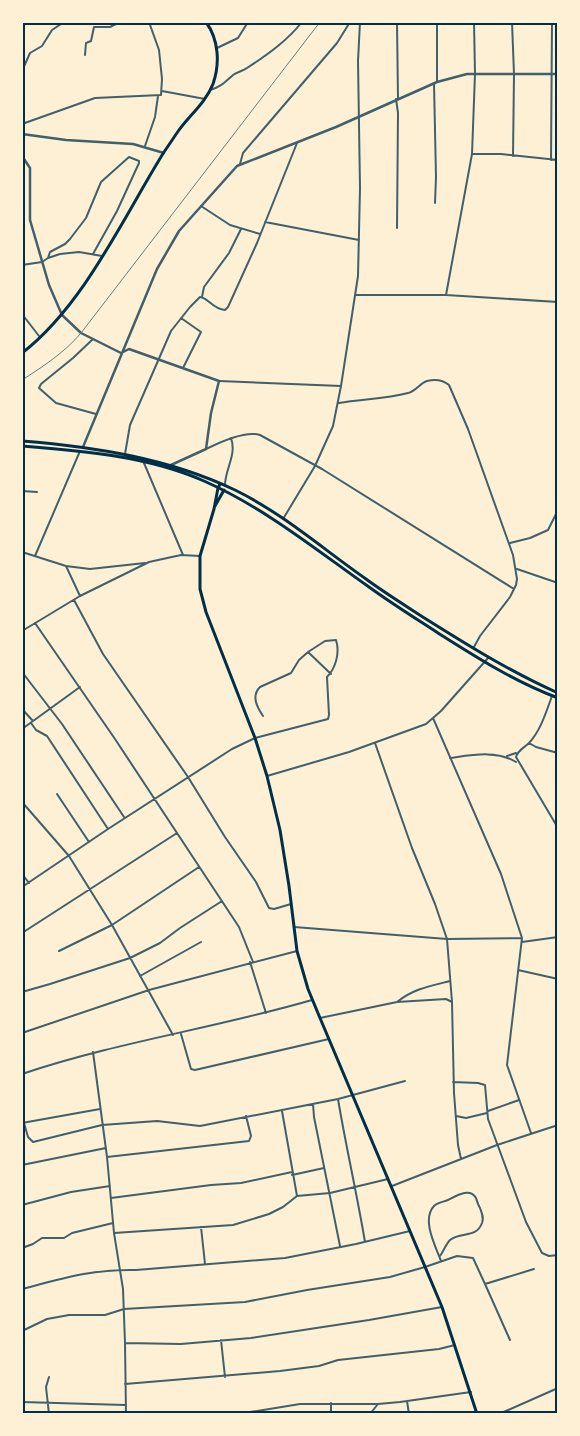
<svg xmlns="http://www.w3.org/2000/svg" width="580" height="1436" font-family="'Fira Sans',sans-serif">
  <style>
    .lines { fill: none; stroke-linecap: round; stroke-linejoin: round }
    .minor { stroke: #3f606c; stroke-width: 2 }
    .tertiary { stroke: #3f606c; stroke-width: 2.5 }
    .primary { stroke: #003049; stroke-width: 3 }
    .trunk { stroke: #003049; stroke-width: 3 }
    .rail { stroke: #657d81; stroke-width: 1 }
    .neatline { fill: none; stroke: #003049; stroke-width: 2 }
  </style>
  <rect width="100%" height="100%" fill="#fdf0d5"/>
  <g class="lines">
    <path class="minor" d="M397 22 398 99
      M437 22V82
      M512 22 514 74 513 156
      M217 48 238 38 248 22
      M85 55 86 43 91 41 94 27H110L120 22
      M22 71 30 53 42 46 52 30 64 22
      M434 83 436 177 435 203
      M210 90C221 87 225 82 233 75 237 72 243 71 247 68 267 55 287 41 302 22
      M162 91 205 99
      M396 99 398 113 397 228
      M22 124 95 98 161 95 162 79 159 50 149 22
      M145 146 155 117 158 96
      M473 154H501L558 160
      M551 160 552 22
      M240 164 243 153 337 43 350 22
      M201 206 230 225 260 234
      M265 222 359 240
      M48 258 50 252 65 244 70 239 86 218 101 182 129 157 139 161V163L117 211 93 254
      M22 265 42 262 48 258 60 254 79 252 102 256
      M355 295H446L558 302
      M446 295 472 154 475 74 474 22
      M202 297 204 287 229 253 241 229
      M22 314 39 336
      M181 318 201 332 183 368
      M93 339 73 358 41 384 39 388 56 403 96 414
      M219 381 341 386
      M339 403C362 399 385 399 408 393 416 391 420 383 427 381 435 379 443 380 449 385L468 429 513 555 517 579 516 585 510 597 480 636 474 647
      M206 449C220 442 245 430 260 435L322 469 514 589
      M125 454 130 425 171 331 190 307 200 297C209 298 212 309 225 310L228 307 257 243 297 143
      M144 463 183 555
      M225 485C225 469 237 455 231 438
      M22 491 37 492
      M283 519 315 466 333 426 341 386 358 276 360 188 358 61 360 22
      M510 543 530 538 548 530 558 510
      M22 552 66 566 90 569 145 563
      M35 556 80 451
      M66 566 80 596
      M517 569 558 583
      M74 600 103 654 188 777 225 837 256 882 269 908 274 909 291 904
      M35 623 115 739 239 927 253 962
      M22 631 80 596 149 562 181 555 200 556
      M308 652 331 674
      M22 672 62 724 124 817
      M552 696C546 712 541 730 529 743 524 748 518 750 516 757L558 828
      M22 709 33 721
      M433 718 501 874 522 938 507 1065 531 1133
      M31 723 36 730 47 736 108 829
      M22 729 80 687
      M375 743 412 848 435 904 447 939 452 1002 454 1093 458 1145 461 1159
      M529 743 536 747 558 753
      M507 756 516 753
      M450 758C472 755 497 750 516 762
      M267 776 349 752 426 724 441 711 488 658
      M57 794 89 842
      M22 802 69 856 112 925 173 1035
      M22 874 29 883
      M22 887 108 829 232 749 255 738 328 719 329 715 327 677C336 668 340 652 336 640L325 641 308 652 299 660 291 673 260 687C251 696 257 707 263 716
      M294 927 447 939 522 938
      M22 933 177 833
      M522 942 558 937
      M59 951 112 925 199 867
      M250 962 266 1013
      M518 970 558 979
      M140 976 201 942
      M22 992 50 984 130 958 160 943 180 928 222 901
      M397 1002C413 989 430 986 450 981
      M320 1018 397 1002 446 999 452 1002
      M22 1033 149 990 297 951
      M181 1034 191 1069 195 1070 329 1039
      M93 1052 107 1157 114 1233 233 1225 269 1214 283 1207 297 1196 330 1193 388 1179
      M22 1074C117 1042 216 1028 312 1000
      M453 1082 478 1083 485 1085 488 1119 526 1222 542 1253 549 1256 558 1255
      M338 1099C346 1147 357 1194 365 1242
      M313 1104 314 1117 340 1246
      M282 1111 297 1196
      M488 1111 519 1100
      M456 1116 466 1118 487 1113
      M22 1123 100 1109
      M24 1123 28 1137 33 1142 102 1125 157 1121 200 1126 338 1099 405 1081
      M107 1157 249 1141 251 1136 246 1116
      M22 1165 106 1148
      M292 1175 324 1168
      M392 1186 497 1145 558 1125
      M111 1198 211 1185 241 1183 292 1172
      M22 1205 71 1192 110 1186
      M201 1227 205 1264
      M114 1233 123 1289 125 1343 181 1344 251 1338 369 1320 442 1307
      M22 1248 33 1244 42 1238H64L72 1233 113 1223
      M440 1256C443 1252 446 1244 450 1240 461 1231 476 1239 482 1223 484 1217 482 1214 480 1208 478 1205 477 1201 476 1198 470 1187 456 1196 448 1200 444 1202 438 1202 434 1206 421 1220 436 1247 441 1261
      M485 1284 510 1340
      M22 1289C64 1278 93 1269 136 1270L285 1258 356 1244 410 1231
      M22 1331 47 1319 69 1315H105L124 1309 245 1302 307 1290 390 1277 425 1267 457 1256 473 1258 485 1284 534 1269
      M221 1340 225 1377
      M125 1343 126 1414
      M125 1384 280 1371 319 1366 338 1360 439 1349 455 1345
      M407 1401 409 1414
      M22 1402 125 1405
      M49 1414 46 1387 49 1377
      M238 1414 300 1404H378L400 1402 471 1392
      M331 1414V1403
      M370 1414 378 1404
      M499 1414 558 1388"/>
    <path class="tertiary" d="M22 134 66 140 133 144 164 153
      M22 156 30 168V220L49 285 62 315 81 333 121 353 129 349 219 381 211 413 206 449 171 465
      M83 447 157 269 179 231 237 166 336 127 437 82 467 74H558"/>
    <path class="primary" d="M22 353C84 305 123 218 164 152 169 145 174 137 179 130 190 115 206 102 213 84 220 64 219 40 206 22
      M220 484 218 488 214 509 200 556V589L206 612 255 738 267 776 280 830 289 886 297 951 308 989 320 1018 442 1307 477 1414
      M215 506 224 490"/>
    <path class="trunk" d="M22 441C95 447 168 458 235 490 282 513 323 549 366 579 385 593 406 606 426 619 469 646 511 672 558 693
      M22 446C83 451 148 456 204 481 265 508 315 549 369 587 391 603 415 618 438 633 476 657 515 682 558 698"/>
    <path class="rail" d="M22 380C44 366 65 352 81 333L320 22"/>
  </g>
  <rect width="580" height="1436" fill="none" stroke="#fdf0d5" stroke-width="48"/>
  <rect x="24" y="24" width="532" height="1388" class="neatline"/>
</svg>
